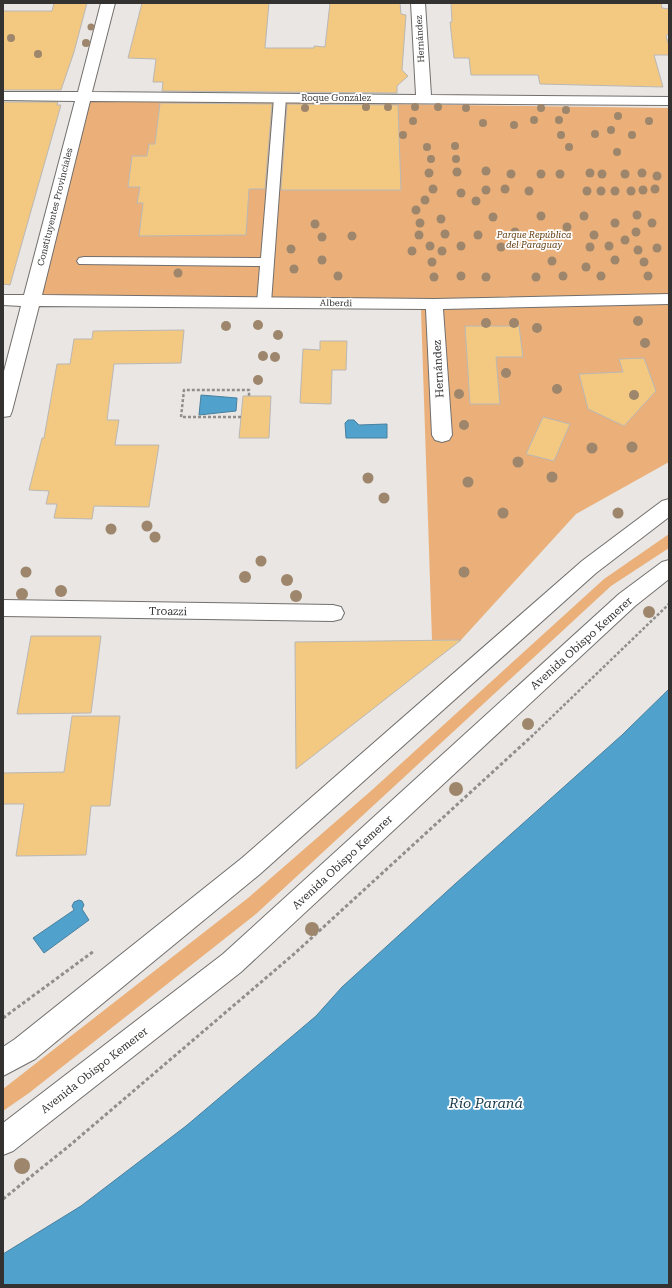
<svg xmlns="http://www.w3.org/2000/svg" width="672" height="1288" font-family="'Roboto Serif',serif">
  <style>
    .green { fill: #ebb07a }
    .water { fill: #51a1cd; stroke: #48809e }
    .building { fill: #f3c881; stroke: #bab8b5 }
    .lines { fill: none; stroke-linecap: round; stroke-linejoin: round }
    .service-casing { stroke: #726f6d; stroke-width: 2 }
    .minor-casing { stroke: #726f6d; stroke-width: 2 }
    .secondary-casing { stroke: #726f6d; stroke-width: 2 }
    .path-far1 { stroke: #918f8d; stroke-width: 2.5; stroke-dasharray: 3 2; stroke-linecap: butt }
    .path { stroke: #918f8d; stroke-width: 3; stroke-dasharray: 3.5 2.5; stroke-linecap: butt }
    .service { fill: #fff; fill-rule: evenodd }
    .minor { fill: #fff; fill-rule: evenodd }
    .secondary { fill: #fff; fill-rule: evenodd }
    .tree { fill: #9d866b }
    .labels { text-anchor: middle; stroke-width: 3.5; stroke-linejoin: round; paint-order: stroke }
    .far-street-label { font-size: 9px; fill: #333231; stroke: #fff }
    .far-park-label { font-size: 9px; font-style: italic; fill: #5e3709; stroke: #fff }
    .street-label { font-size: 11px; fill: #333231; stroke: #fff }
    .near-water-label { font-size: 14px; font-style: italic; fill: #14384b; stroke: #fff }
  </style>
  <rect width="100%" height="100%" fill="#e9e6e3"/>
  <path class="green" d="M82 100 669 108V462L576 514 461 640H432L421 310 264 303 34 298Z
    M669 534V548L611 586 256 914 29 1093 3 1111V1089L248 898 372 790 604 579Z"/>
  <path class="water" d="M201 395 237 398 236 411 199 415Z
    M348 420H354L359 425 387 424V438H346L345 423Z
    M669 689V1285H3V1254L81 1206 186 1126 316 1016 342 987 455 884 622 735Z
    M79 900 82 901 84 905 82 909 89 920 44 953 33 938 74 910 72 906 74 902Z"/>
  <path class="building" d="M54 3H87L74 52 61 90H3V11H52Z
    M142 3H269L265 48H314V46L325 47 330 3H400L401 14 406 15 402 70 408 76 397 86V93L162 91 163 82H153L156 59 128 58Z
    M451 3H661L662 8 669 9V33L666 36 669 46V55H654L663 87 540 84 538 75H471L469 58H454L450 22H452Z
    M3 102H58L57 105H61L10 285 3 284Z
    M160 103 272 104 265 189H249L246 235 139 236 143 203H137L140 187H128L132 156H147L149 144H155Z
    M287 104 398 105 401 190H281Z
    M465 326H519L523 357H496L500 404H470Z
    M184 330 181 363 114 364 107 420H119L115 445H159L149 507 94 506 92 519 54 518 57 504H46L49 491 29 490 42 438H44L57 364H70L74 339H92L93 331Z
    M320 341H347L346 370H332L331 404 300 403 303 349 320 350Z
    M644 358 656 391 624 426 588 409 579 374 623 372 619 359Z
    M243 396H271L269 438H239Z
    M543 417 570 424 554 461 526 454Z
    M31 636H101L91 713 17 714Z
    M461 640 296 769 295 642Z
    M72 716H120L110 806H91L86 855 16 856 24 804H3V773L64 772Z"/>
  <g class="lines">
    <defs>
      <path id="service" d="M280 94 284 95 286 98 271 303 269 306 264 307 259 306 257 303 260 266 79 264 77 261 79 258 84 257 261 258 274 98 276 95Z"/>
      <path id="minor" d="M101 3H115L92 92 416 95 411 3H425L431 95 669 97V105L90 101 42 295 434 299 669 294V304L443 309 452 435 449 440 442 442 435 440 432 435 426 309 39 306 12 411 10 416 3 417V375L21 306 3 305V295H24L75 101 3 100V92H78Z
        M3 600 333 605 341 607 344 613 341 619 333 621 3 616Z"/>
      <path id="secondary" d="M669 499V517L596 573 260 874 35 1059 3 1076V1047L15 1039 242 858 582 561 662 501Z
        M669 560V579L635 606 241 972 13 1151 3 1155V1123L223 954 619 594 662 562Z"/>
    </defs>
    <use href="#service" class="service-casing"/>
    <use href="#minor" class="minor-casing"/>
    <use href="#secondary" class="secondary-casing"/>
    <path class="path-far1" d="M241 417H181L184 390H249V396
      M531 737 669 604"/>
    <path class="path" d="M3 1018 94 951
      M3 1199 69 1146 294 954 532 736"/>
    <use href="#service" class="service"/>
    <use href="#minor" class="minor"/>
    <use href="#secondary" class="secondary"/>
  </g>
  <g class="tree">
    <circle cx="91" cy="27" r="3.5"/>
    <circle cx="11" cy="38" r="4"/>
    <circle cx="86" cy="43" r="4"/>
    <circle cx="38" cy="54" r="4"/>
    <circle cx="366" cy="107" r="4"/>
    <circle cx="388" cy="107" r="4"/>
    <circle cx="415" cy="107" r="4"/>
    <circle cx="438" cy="107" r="4"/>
    <circle cx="305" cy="108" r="4"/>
    <circle cx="466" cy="108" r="4"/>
    <circle cx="541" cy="108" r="4"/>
    <circle cx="566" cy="110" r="4"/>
    <circle cx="618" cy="116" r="4"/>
    <circle cx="534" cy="120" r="4"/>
    <circle cx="559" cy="120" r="4"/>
    <circle cx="413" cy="121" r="4"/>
    <circle cx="649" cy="121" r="4"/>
    <circle cx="483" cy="123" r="4"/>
    <circle cx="514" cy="125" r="4"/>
    <circle cx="611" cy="130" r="4"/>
    <circle cx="595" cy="134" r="4"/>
    <circle cx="403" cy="135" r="4"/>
    <circle cx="561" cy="135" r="4"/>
    <circle cx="632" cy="135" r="4"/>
    <circle cx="455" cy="146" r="4"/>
    <circle cx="427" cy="147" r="4"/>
    <circle cx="569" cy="147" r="4"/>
    <circle cx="617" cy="152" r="4"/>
    <circle cx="431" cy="159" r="4"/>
    <circle cx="456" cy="159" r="4"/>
    <circle cx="486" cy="171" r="4.5"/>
    <circle cx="457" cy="172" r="4.5"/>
    <circle cx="429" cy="173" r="4.5"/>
    <circle cx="590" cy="173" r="4.5"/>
    <circle cx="642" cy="173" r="4.5"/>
    <circle cx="511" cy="174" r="4.5"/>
    <circle cx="541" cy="174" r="4.5"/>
    <circle cx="560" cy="174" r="4.5"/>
    <circle cx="602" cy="174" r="4.5"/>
    <circle cx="625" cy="174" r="4.5"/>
    <circle cx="657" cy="176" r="4.5"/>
    <circle cx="433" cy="189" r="4.5"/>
    <circle cx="505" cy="189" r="4.5"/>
    <circle cx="655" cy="189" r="4.5"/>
    <circle cx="486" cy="190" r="4.5"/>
    <circle cx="643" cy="190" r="4.5"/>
    <circle cx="529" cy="191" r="4.5"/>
    <circle cx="587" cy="191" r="4.5"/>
    <circle cx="601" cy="191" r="4.5"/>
    <circle cx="615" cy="191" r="4.5"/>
    <circle cx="631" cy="191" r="4.5"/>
    <circle cx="461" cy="193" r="4.5"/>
    <circle cx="425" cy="200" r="4.5"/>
    <circle cx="476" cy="201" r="4.5"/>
    <circle cx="416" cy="210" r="4.5"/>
    <circle cx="637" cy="215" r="4.5"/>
    <circle cx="541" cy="216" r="4.5"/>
    <circle cx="584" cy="216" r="4.5"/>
    <circle cx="493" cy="217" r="4.5"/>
    <circle cx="441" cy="219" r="4.5"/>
    <circle cx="420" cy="223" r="4.5"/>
    <circle cx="615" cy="223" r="4.5"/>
    <circle cx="652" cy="223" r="4.5"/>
    <circle cx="315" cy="224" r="4.5"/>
    <circle cx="567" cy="227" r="4.5"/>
    <circle cx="515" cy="232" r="4.5"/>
    <circle cx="636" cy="232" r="4.5"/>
    <circle cx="445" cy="234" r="4.5"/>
    <circle cx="419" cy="235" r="4.5"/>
    <circle cx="478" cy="235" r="4.5"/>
    <circle cx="594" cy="235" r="4.5"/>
    <circle cx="352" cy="236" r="4.5"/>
    <circle cx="322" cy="237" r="4.5"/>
    <circle cx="625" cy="240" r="4.5"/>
    <circle cx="558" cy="245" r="4.5"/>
    <circle cx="430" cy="246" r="4.5"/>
    <circle cx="461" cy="246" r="4.5"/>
    <circle cx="609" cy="246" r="4.5"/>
    <circle cx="501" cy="247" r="4.5"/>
    <circle cx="590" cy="247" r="4.5"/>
    <circle cx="657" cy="248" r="4.5"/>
    <circle cx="291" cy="249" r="4.5"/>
    <circle cx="638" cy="250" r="4.5"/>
    <circle cx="412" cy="251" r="4.5"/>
    <circle cx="442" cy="251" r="4.5"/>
    <circle cx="322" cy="260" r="4.5"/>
    <circle cx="615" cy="260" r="4.5"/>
    <circle cx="552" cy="261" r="4.5"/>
    <circle cx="432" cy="262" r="4.5"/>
    <circle cx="644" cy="262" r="4.5"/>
    <circle cx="586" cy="267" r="4.5"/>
    <circle cx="294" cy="269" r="4.5"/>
    <circle cx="178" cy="273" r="4.5"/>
    <circle cx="338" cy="276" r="4.5"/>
    <circle cx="461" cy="276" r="4.5"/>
    <circle cx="563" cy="276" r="4.5"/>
    <circle cx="601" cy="276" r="4.5"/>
    <circle cx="648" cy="276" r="4.5"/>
    <circle cx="434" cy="277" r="4.5"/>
    <circle cx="486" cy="277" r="4.5"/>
    <circle cx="536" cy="277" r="4.5"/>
    <circle cx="638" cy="321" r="5"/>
    <circle cx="486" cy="323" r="5"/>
    <circle cx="514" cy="323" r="5"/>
    <circle cx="258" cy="325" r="5"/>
    <circle cx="226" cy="326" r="5"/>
    <circle cx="537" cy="328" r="5"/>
    <circle cx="278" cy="335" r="5"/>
    <circle cx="645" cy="343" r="5"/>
    <circle cx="263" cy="356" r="5"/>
    <circle cx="275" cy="357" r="5"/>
    <circle cx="506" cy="373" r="5"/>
    <circle cx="258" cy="380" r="5"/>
    <circle cx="557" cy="389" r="5"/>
    <circle cx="459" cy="394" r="5"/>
    <circle cx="634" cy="395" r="5"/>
    <circle cx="464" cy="425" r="5"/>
    <circle cx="632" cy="447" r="5.5"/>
    <circle cx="592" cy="448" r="5.5"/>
    <circle cx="518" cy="462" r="5.5"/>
    <circle cx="552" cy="477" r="5.5"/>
    <circle cx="368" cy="478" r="5.5"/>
    <circle cx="468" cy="482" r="5.5"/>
    <circle cx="384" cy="498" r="5.5"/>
    <circle cx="503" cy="513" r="5.5"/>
    <circle cx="618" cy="513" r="5.5"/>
    <circle cx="147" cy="526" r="5.5"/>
    <circle cx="111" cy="529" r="5.5"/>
    <circle cx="155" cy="537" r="5.5"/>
    <circle cx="261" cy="561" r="5.5"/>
    <circle cx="26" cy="572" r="5.5"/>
    <circle cx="464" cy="572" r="5.5"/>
    <circle cx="245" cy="577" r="6"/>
    <circle cx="287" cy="580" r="6"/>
    <circle cx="61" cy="591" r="6"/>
    <circle cx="22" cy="594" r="6"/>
    <circle cx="296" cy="596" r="6"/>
    <circle cx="649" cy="612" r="6"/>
    <circle cx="528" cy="724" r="6"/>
    <circle cx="456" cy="789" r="7"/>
    <circle cx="312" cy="929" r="7"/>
    <circle cx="22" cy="1166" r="8"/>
  </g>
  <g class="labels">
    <g class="far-street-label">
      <text transform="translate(420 39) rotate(-93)" y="3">Hernández</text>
      <text x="336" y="101">Roque González</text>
      <text transform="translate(55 207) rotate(-76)" y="3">Constituyentes Provinciales</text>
      <text transform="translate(336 303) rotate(1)" y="3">Alberdi</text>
    </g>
    <g class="far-park-label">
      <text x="534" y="238">Parque República<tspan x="534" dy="10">del Paraguay</tspan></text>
    </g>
    <g class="street-label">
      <text transform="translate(438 369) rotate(-93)" y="4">Hernández</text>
      <text transform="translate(168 611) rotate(1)" y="4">Troazzi</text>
      <text transform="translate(581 643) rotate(-42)" y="4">Avenida Obispo Kemerer</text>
      <text transform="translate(342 862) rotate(-43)" y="4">Avenida Obispo Kemerer</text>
      <text transform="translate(94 1070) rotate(-38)" y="4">Avenida Obispo Kemerer</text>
    </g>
    <g class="near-water-label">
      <text x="486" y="1108">Río Paraná</text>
    </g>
  </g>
  <rect width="672" height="1288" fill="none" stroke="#333231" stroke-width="8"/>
</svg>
